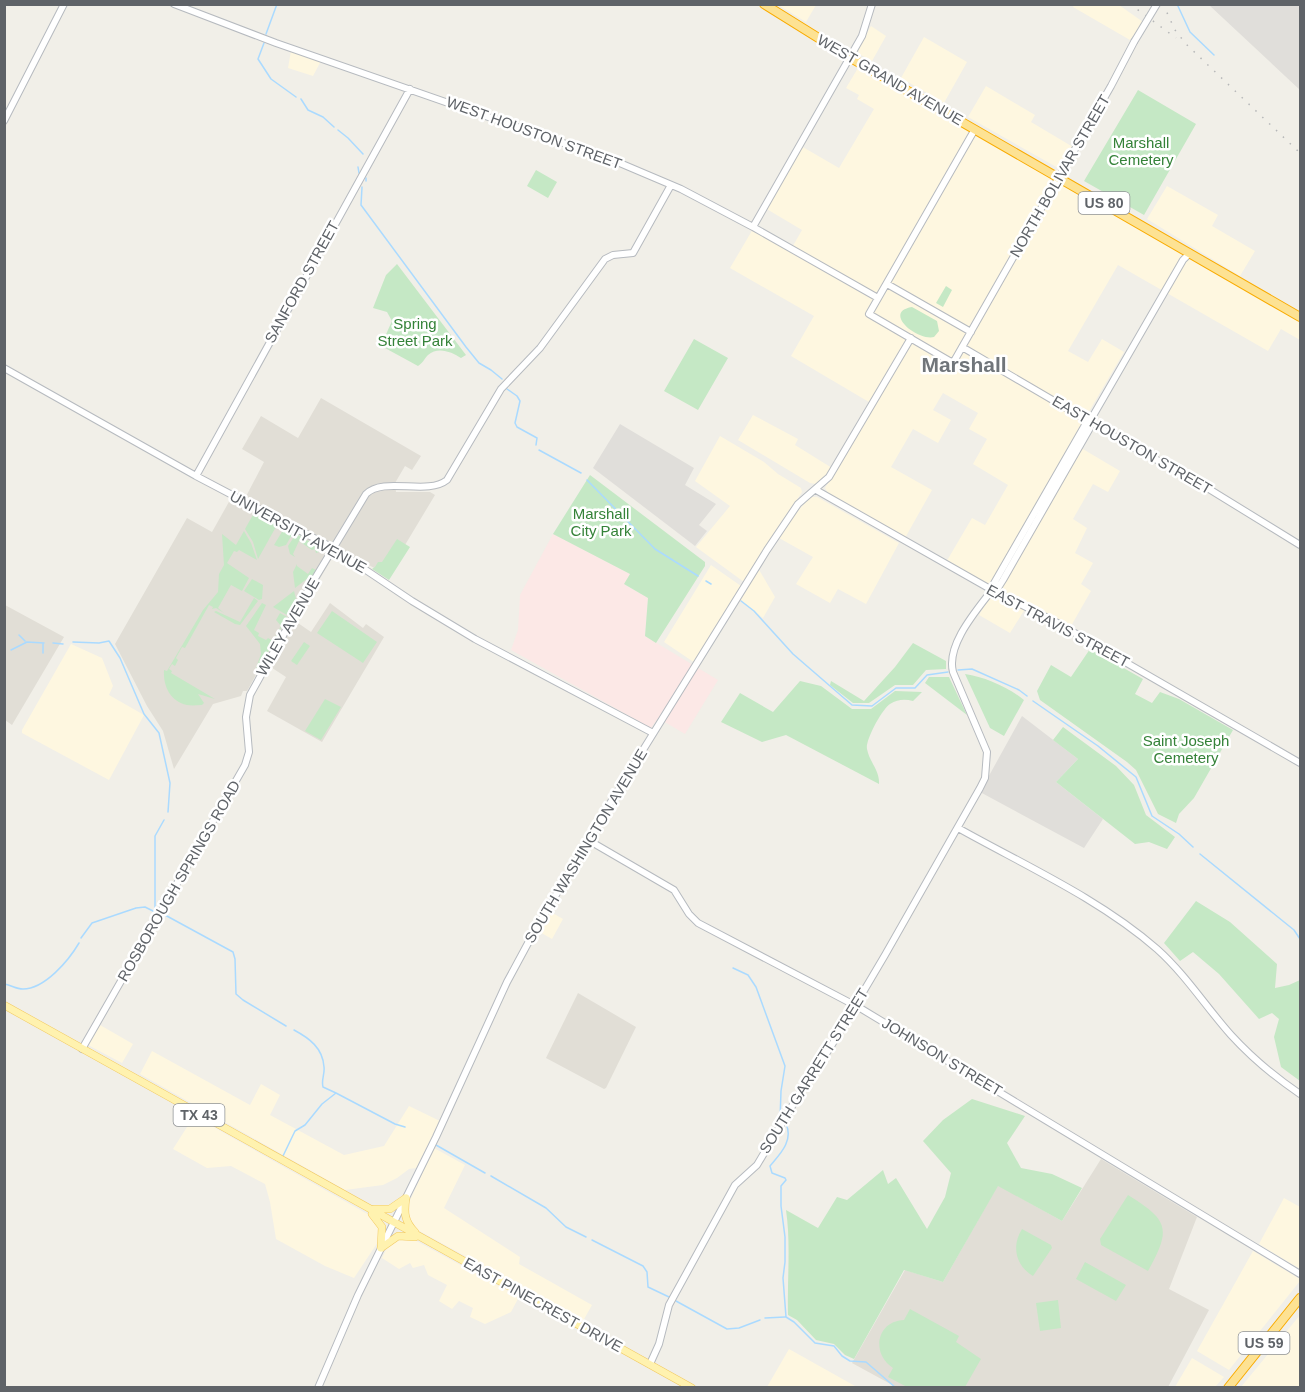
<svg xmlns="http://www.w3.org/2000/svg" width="1305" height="1392" font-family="Arial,sans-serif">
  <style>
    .commercial { fill: #fef7e0 }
    .industrial { fill: #e0deda }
    .education { fill: #e1ded6 }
    .medical { fill: #fce8e6 }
    .green { fill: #c5e8c5 }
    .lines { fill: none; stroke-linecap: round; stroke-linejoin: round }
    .stream { stroke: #aadaff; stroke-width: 1.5 }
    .secondary-casing { stroke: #b6babf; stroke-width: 8 }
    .primary-casing { stroke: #f2c960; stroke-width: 8 }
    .highway-casing { stroke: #f9ab00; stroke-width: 10 }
    .secondary { stroke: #fff; stroke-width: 6 }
    .primary { stroke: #fff2af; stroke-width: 7 }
    .highway { stroke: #fde293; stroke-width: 8 }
    .rail { stroke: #b6b7b8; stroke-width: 1.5; stroke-dasharray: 1.5 8; stroke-linecap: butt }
    .secondary-bridge-casing { stroke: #b6babf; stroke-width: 8; stroke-linecap: butt }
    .secondary-bridge { stroke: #fff; stroke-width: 6 }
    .labels { text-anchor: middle; stroke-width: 5; stroke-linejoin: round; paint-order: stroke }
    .shield { fill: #fff; stroke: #8f9295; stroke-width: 1.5 }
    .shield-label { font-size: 14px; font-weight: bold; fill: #5f6368 }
    .street-label { font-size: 15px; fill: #5f6368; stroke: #fff }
    .park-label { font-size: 15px; fill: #348238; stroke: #fff }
    .district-label { font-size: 21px; font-weight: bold; fill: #70757a; stroke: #fff }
  </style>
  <rect width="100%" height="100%" fill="#f1efe8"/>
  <path class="commercial" d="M781 5V4L816 5 806 22 780 6Z
    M1074 5H1119L1143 22 1130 40 1073 7Z
    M871 26 886 36 872 61 859 54 858 49Z
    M924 37 967 62 944 103 901 78Z
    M291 51 321 61 313 76 288 68Z
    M858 68 1300 320V340L1281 329 1268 351 1118 265 1068 351 1088 362 1102 339 1124 352 1071 442 1120 471 1108 492 1093 484 1073 519 1087 528 1075 553 1093 563 1081 584 1091 591 1067 633 1025 609 1010 633 979 615 993 592 945 564 972 518 985 525 1008 485 973 464 987 439 969 429 978 413 943 393 933 410 951 420 938 443 913 429 891 467 932 490 905 538 829 495 825 488 874 405 791 356 814 316 730 268 753 229 790 251 802 230 765 208 801 146 839 168 874 109 857 99 859 95 846 88Z
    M986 86 1035 115 1031 122 1073 147 1060 169 968 117Z
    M1167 186 1218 215 1212 226 1255 251 1240 276 1147 219Z
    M753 415 798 439 795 445 832 468 822 480 816 484 810 483 738 440Z
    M720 436 764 462 778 474 801 488 802 492 744 582 696 547 730 506 695 481Z
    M812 497H817L899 543 866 604 838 589 830 603 796 584 813 557 779 538 791 519 809 498Z
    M711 565 741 586 695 663 664 642Z
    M758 568 775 597 763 618 739 598Z
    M71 644 102 658 113 686 109 695 144 715 109 780 22 733V730Z
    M549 911 563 919 552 939 538 931Z
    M100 1025 133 1044 122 1063 88 1045Z
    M152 1051 250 1105 261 1084 280 1095 270 1115 344 1155 384 1146 409 1106 440 1121 416 1168 409 1169 397 1178 383 1185 345 1190 140 1074Z
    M194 1116 371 1216 380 1226V1239L354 1278 325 1266 276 1239 270 1202 265 1184 231 1166 207 1168 173 1149Z
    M434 1148 465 1165 444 1208 520 1257 519 1264 592 1305 583 1321 414 1228 410 1224 407 1207Z
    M1284 1198 1300 1207V1269L1259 1244Z
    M397 1238H411L519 1297 511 1312 485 1324 470 1317 473 1308 459 1301 452 1309 439 1301 447 1285 428 1275 424 1265 413 1268 410 1263 399 1269 382 1258 389 1244Z
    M1253 1251 1300 1279V1281L1229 1370 1197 1351Z
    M1300 1315V1387H1241Z
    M789 1349 855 1386 854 1387H767Z
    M1192 1358 1224 1377 1215 1387H1175Z"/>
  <path class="industrial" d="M1209 5H1300V90Z
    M620 424 694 468 685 485 716 504 699 525 707 531 695 546 593 468Z
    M1022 716 1078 759 1056 782 1103 819 1084 848 980 792Z"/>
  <path class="education" d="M321 398 421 456 412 470 405 466 395 483 396 492H430L435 495 387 575 338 548 295 621 311 632 330 603 363 628 366 624 384 637 322 742 267 711 286 677 263 662 247 691H243L241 696 213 704 174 769 163 731 147 706 115 644 187 518 212 532 230 500 241 506 264 462 242 449 261 416 298 438Z
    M5 605 64 637 12 725 5 720Z
    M578 993 636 1027 606 1088 604 1089 546 1058Z
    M1101 1159 1197 1217 1169 1289 1209 1310 1168 1387H896L852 1363 905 1270 943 1282 998 1185 1062 1221Z"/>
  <path class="medical" d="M553 534 630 574 625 585 648 598 645 636 718 680 685 734 658 718 651 728 511 650 518 630 520 595Z"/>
  <path class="green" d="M1138 90 1196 124 1144 215 1084 181Z
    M536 170 557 182 548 198 527 186Z
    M397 264 466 355 461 358C452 352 438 346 428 355 424 359 423 363 418 366L385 348 383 341 392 321 387 312 373 308 386 275Z
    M946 286 952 290 943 307 936 303Z
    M912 307 937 321 939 331 934 337C917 341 882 312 912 307Z
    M694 339 728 358 698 410 664 391Z
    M590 475 705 562V566L656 643 645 636 648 598 624 584 630 574 553 534Z
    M254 513 277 525 258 559 253 542 245 529Z
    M286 529 293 533 286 545 279 547 274 545 283 530Z
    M244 531 251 543 257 560 239 550 237 552 234 551 227 563 249 578 242 591 231 585 218 608 224 613 216 608 212 609 213 607 209 605 185 648 182 647 176 658 178 660 175 666 172 664 169 669 172 671 171 673 215 699 198 694 204 703 202 705C197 705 192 706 187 705 170 701 163 686 164 670L167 671 203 610 218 592 219 574 224 565 222 534 236 545Z
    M296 534 325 550 316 553 315 549 312 550 299 541 293 554 295 557 290 554 288 546Z
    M397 539 410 547 389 580 372 569 375 567 378 562H382Z
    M297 564V566L308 574 312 568 316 570 310 579 308 578 295 588 293 572Z
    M252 579 263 585 262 599 259 600 244 591Z
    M294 591 296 599 287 615 273 607Z
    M254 598 258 601 240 625 235 624 214 612 216 611 240 622Z
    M262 603 266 605 254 630 259 633 258 636 266 640 268 638 273 641 281 626 276 620 280 613 287 617 260 667 256 668 261 654 260 644 246 626Z
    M332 611 377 642 363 663 317 633Z
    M304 642 310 646 297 665 291 661Z
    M913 643 946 661V669L926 670 913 685H895L869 703H853L830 685 831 681 864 701 895 667Z
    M1090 649 1143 679 1135 694 1152 703 1160 692 1179 699 1233 730 1194 798 1179 814 1176 823 1158 814 1136 770 1127 762 1040 700 1037 691 1051 665 1071 677Z
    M965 674C985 677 1008 687 1024 700L1004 736 990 728Z
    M929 677H949L967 715 925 683Z
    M800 681 821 686 852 709H871L895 691 922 692 913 701C905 699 898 699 890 704 883 708 865 740 867 749 869 761 880 771 879 784L786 735 762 742 721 722 740 693 773 712Z
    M325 699 341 707 321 740 305 731Z
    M1063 727 1116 766 1134 785 1146 815 1175 837 1167 849 1149 842 1135 844 1056 782 1078 759 1053 740Z
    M1196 901 1230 922 1277 964 1275 988 1289 985 1300 980V1081L1281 1067 1274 1037 1279 1019 1272 1013 1259 1019 1219 974 1193 952 1180 961 1164 943Z
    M972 1099 1025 1116 1007 1143 1021 1168 1052 1174 1082 1188 1062 1221 998 1186 943 1282 904 1270 854 1359 845 1355 834 1344 816 1340 797 1320 788 1315C787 1280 791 1244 786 1210L818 1228 837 1197 847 1200 883 1170 888 1184 896 1178 927 1229 945 1197 951 1173 923 1141 943 1120Z
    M1128 1195C1168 1220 1172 1228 1148 1271L1101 1245 1100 1239Z
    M1022 1229 1051 1245 1052 1248 1033 1276C1016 1266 1011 1246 1022 1229Z
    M1085 1262 1126 1285 1116 1301 1076 1279Z
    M1058 1300 1061 1328 1040 1331 1036 1303Z
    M910 1309 959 1336 956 1342 981 1359 965 1387H907L888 1377 893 1368C871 1354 876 1321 904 1320Z"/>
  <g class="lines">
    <path class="stream" d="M1177 4 1190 32 1214 55
      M266 34 277 4
      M264 43 258 59 271 79 296 97
      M301 99 308 110 323 117 334 127
      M338 130 348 138 363 154
      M358 167 359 173
      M366 178V181
      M362 187 361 205 466 347 479 363 491 370 502 379
      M507 389 517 396 520 401 515 423 517 427 537 438 536 445
      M539 450 581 473
      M587 480 655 549 698 576
      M706 581 711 584
      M741 601 754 611 793 654 852 705 872 706 896 688H915L927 675 948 672
      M19 635 25 641
      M73 642 99 643 109 641 120 658 144 714 159 733 170 783 168 812
      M43 643V653
      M53 643 63 644
      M11 650 27 642 44 643
      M958 670 972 669 1019 690 1027 696
      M1033 701 1098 746 1136 777 1152 816 1179 834 1193 847
      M1200 854 1294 930 1300 939
      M157 910 155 909V836L164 820
      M165 915 233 952 235 959 236 994 243 1000 286 1026
      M81 938 92 923 136 908 145 907 153 911 155 909
      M733 968 748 975 756 987 785 1066 781 1091 780 1120
      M4 984C11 985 16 989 23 989 45 989 69 960 79 943
      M294 1030C309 1038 323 1048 324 1067 325 1074 321 1080 323 1087L336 1093
      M786 1124C794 1141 779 1155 770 1166L772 1173 785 1178 786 1180 781 1186V1206L785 1237V1262L783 1278 786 1317 794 1322 815 1343 834 1346 842 1356 850 1361 866 1362 896 1388
      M436 1145 485 1173
      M283 1156 295 1131 305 1125 322 1104 336 1093 395 1124 405 1127
      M491 1176 546 1208 566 1227 586 1237
      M592 1240 643 1266 647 1272 648 1287 669 1297
      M676 1301 727 1329 739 1328 760 1320
      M765 1318 785 1317"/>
    <defs>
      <path id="secondary" d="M174 4 276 43 615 161 681 189 753 227 878 298
        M4 121 64 4
        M975 129 869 314 953 363 1111 86 1134 42
        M753 227 862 36 872 4
        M887 284 971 332
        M962 347 1143 453 1183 473 1300 545
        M4 368 196 476 333 548 412 601 475 639 653 733
        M196 476 410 89
        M816 490 992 590 1054 621 1300 763
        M992 590 998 588 1003 580 1090 428V421
        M958 828C1024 865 1100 899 1157 949 1186 975 1206 1007 1231 1035 1252 1058 1275 1077 1300 1094
        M588 840 674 890 689 914 698 923 860 1008 1300 1274
        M82 1049 245 765 249 752 246 717 250 695 311 585 366 494C384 476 427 496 447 480L501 389 540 348 605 259 613 255 633 253 671 185
        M650 1364 659 1344 669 1305 735 1185 757 1165 807 1081 830 1048 885 955 980 788 985 778 987 752 953 672C946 645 976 611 992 590L993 585 1085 425 1090 421 1183 260 1190 253
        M318 1388 358 1295 436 1137 507 982 534 932 612 800 767 550 798 504 829 477 911 338"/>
      <path id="primary" d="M4 1005 692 1388
        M406 1198C404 1212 404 1221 415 1232
        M374 1209H390L406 1198
        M372 1214 382 1227 381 1248
        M381 1248 398 1236 415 1237"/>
      <path id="highway" d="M764 4 849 57 1300 317
        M1228 1388 1300 1298"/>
    </defs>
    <use href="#secondary" class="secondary-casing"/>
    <use href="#primary" class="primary-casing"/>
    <use href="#highway" class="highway-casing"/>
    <use href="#secondary" class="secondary"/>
    <use href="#primary" class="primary"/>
    <use href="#highway" class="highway"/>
    <path class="rail" d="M1130 4 1176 38
      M1163 4 1175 30 1186 44 1300 153"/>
    <defs>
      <path id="secondary-bridge" d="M1134 42 1157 4"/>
    </defs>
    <use href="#secondary-bridge" class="secondary-bridge-casing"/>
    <use href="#secondary-bridge" class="secondary-bridge"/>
  </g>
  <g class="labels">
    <g class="shield">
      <rect x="1078.5" y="192" width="51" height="22" rx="4.5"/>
      <rect x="173.5" y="1104" width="51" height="22" rx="4.5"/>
      <rect x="1238.5" y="1332" width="51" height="22" rx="4.5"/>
    </g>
    <g class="shield-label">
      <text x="1104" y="208">US 80</text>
      <text x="199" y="1120">TX 43</text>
      <text x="1264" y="1348">US 59</text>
    </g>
    <g class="street-label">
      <text transform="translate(890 80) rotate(30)" y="5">WEST GRAND AVENUE</text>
      <text transform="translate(534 133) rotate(20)" y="5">WEST HOUSTON STREET</text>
      <text transform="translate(1060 176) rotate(-60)" y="5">NORTH BOLIVAR STREET</text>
      <text transform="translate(302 282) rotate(-61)" y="5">SANFORD STREET</text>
      <text transform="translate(1132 445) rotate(30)" y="5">EAST HOUSTON STREET</text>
      <text transform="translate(298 532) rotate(29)" y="5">UNIVERSITY AVENUE</text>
      <text transform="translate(1058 626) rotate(28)" y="5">EAST TRAVIS STREET</text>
      <text transform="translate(288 627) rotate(-60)" y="5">WILEY AVENUE</text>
      <text transform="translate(586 846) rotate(-59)" y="5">SOUTH WASHINGTON AVENUE</text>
      <text transform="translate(179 881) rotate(-60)" y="5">ROSBOROUGH SPRINGS ROAD</text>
      <text transform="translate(942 1057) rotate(31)" y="5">JOHNSON STREET</text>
      <text transform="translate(814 1071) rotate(-58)" y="5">SOUTH GARRETT STREET</text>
      <text transform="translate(543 1305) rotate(29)" y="5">EAST PINECREST DRIVE</text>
    </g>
    <g class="park-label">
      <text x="1141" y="148">Marshall<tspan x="1141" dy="17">Cemetery</tspan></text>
      <text x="415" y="329">Spring<tspan x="415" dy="17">Street Park</tspan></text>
      <text x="601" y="519">Marshall<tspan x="601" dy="17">City Park</tspan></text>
      <text x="1186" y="746">Saint Joseph<tspan x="1186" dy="17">Cemetery</tspan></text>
    </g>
    <g class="district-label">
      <text x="964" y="372">Marshall</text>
    </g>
  </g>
  <rect width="1305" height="1392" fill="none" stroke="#5f6368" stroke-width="12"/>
</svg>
